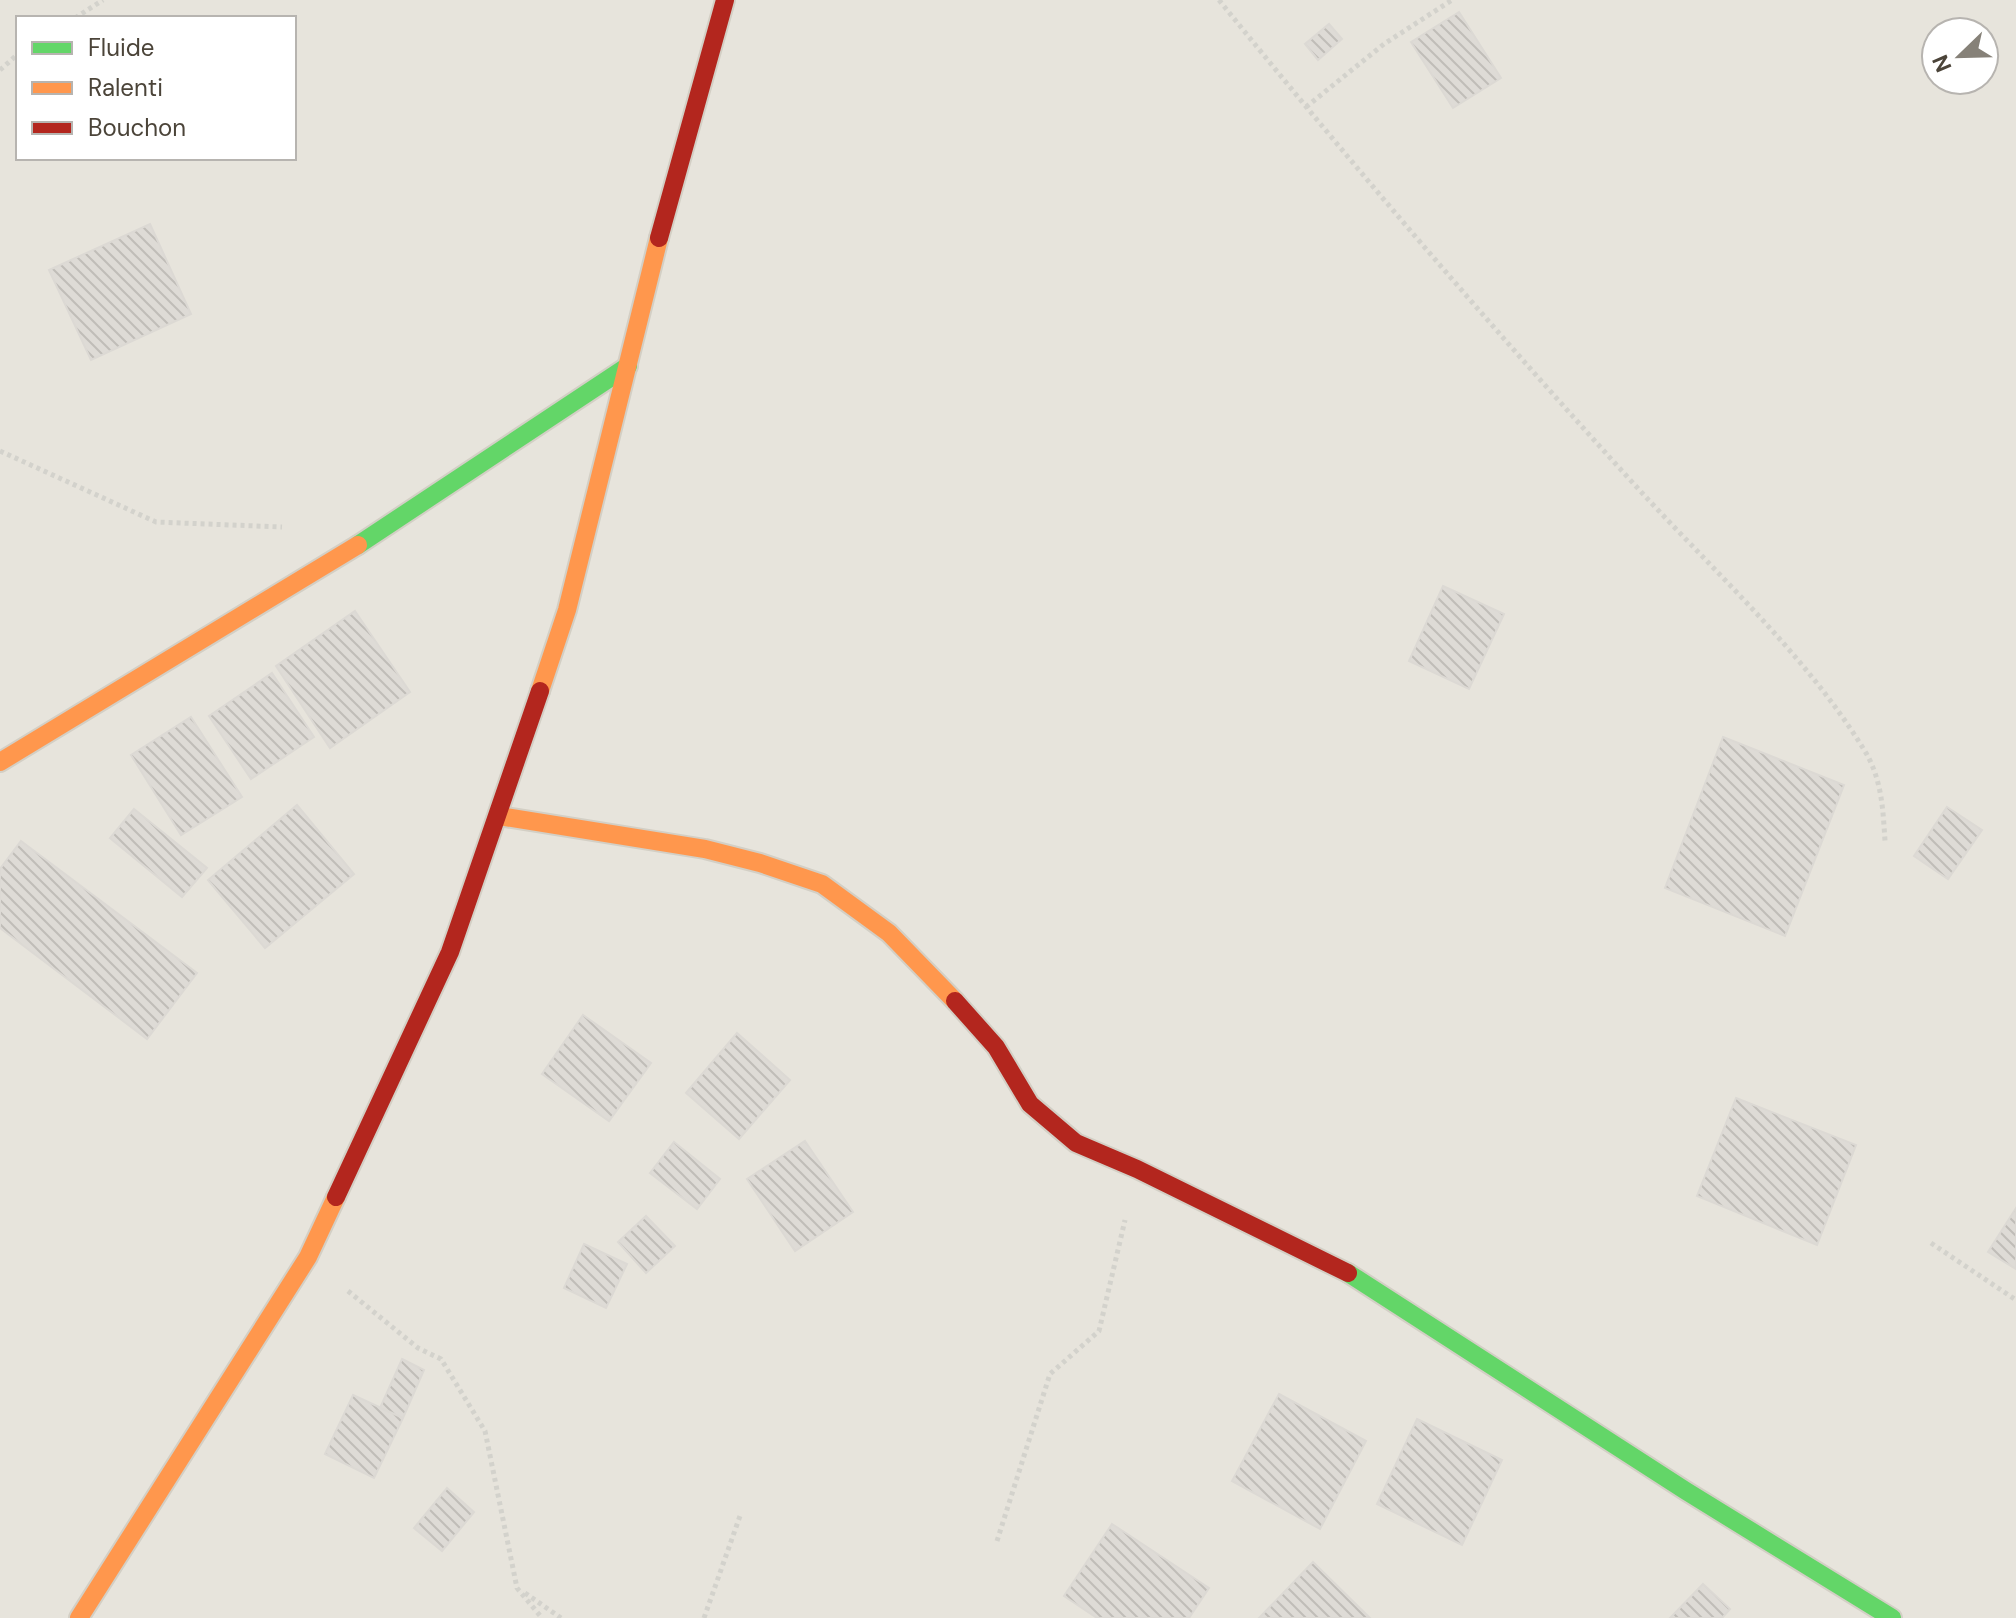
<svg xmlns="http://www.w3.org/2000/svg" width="2016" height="1618" font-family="'DM Sans',sans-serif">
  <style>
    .residential { fill: #e7e4dc; fill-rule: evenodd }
    .building { fill: url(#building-back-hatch); stroke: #dcd9d4; stroke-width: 2 }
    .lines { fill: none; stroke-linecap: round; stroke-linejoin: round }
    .fast-casing { stroke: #d3cfc5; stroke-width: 22 }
    .slow-casing { stroke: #d3cfc5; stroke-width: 22 }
    .jam-casing { stroke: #d3cfc5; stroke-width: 22 }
    .path { stroke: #d3d2cc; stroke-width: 5; stroke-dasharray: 4 4; stroke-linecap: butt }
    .fast { stroke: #63d668; stroke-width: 18 }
    .slow { stroke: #ff974d; stroke-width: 18 }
    .jam { stroke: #b3261e; stroke-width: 18 }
  </style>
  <defs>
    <pattern id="building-back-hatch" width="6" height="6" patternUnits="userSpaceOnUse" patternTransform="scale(2)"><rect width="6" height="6" fill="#dedbd6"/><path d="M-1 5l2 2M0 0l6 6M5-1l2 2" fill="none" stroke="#c0bdb8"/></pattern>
  </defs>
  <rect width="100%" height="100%" fill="#f4f2ee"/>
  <path class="residential" d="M0 0H2016V1618H0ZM18 18H294V158H18ZM1936 32H1984V80H1936Z"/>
  <path class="building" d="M1459 12 1501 78 1453 108 1411 42Z
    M1329 24 1342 39 1318 60 1305 44Z
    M150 224 191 314 91 360 49 270Z
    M1443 586 1504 614 1469 689 1409 661Z
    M355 611 410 692 330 748 276 666Z
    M272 673 314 737 251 779 209 716Z
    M191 717 242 797 181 835 131 755Z
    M1723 737 1844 785 1785 936 1665 888Z
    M297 805 354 874 265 948 208 880Z
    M1947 807 1982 830 1948 879 1914 856Z
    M134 809 207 868 182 897 110 838Z
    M21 841 197 973 147 1039 0 928V869Z
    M583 1015 651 1063 609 1121 542 1074Z
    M737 1033 790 1080 739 1139 686 1093Z
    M1736 1098 1856 1145 1817 1245 1697 1196Z
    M805 1141 853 1212 795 1251 747 1179Z
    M674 1142 720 1179 697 1209 650 1173Z
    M2016 1208V1269L1988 1252Z
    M646 1216 675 1246 646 1273 618 1242Z
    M584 1244 627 1264 606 1308 564 1288Z
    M402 1359 424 1370 403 1418 380 1408Z
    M1279 1394 1366 1441 1320 1529 1232 1481Z
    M353 1395 403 1418 374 1478 325 1454Z
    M1417 1419 1502 1460 1462 1545 1377 1504Z
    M447 1488 474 1512 442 1551 414 1528Z
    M1112 1524 1209 1588 1189 1618H1097L1064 1596Z
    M1313 1562 1370 1618H1259Z
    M1703 1584 1730 1609 1722 1618H1670Z"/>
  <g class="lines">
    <defs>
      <path id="fast" d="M358 545 628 366
        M1348 1273 1686 1491 1892 1618"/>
      <path id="slow" d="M540 691 567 610 659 238
        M0 762 358 545
        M499 816 705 849 760 863 822 884 889 933 955 1001
        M79 1618 308 1257 336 1197"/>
      <path id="jam" d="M659 238 725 0
        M955 1001 996 1047 1030 1104 1076 1143 1137 1169 1348 1273
        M336 1197 450 952 540 691"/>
    </defs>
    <use href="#fast" class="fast-casing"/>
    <use href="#slow" class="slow-casing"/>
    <use href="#jam" class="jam-casing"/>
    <path class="path" d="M1219 0C1352 165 1490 326 1633 483 1710 568 1807 655 1866 753 1882 781 1883 810 1885 841
      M75 18 103 0
      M0 70 18 54
      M1306 107 1384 44 1452 0
      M0 451 156 522 282 527
      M1931 1243 2016 1300
      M348 1291 418 1348 441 1359 485 1431 517 1588 542 1618
      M997 1541 1050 1374 1099 1331 1125 1220
      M525 1593 561 1618
      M704 1618 740 1516"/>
    <use href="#fast" class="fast"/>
    <use href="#slow" class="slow"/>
    <use href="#jam" class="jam"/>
  </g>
  <rect x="16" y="16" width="280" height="144" fill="#ffffff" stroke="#b7b4b0" stroke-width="2"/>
  <rect x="32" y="42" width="40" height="12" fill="#63d668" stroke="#b7b4b0" stroke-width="2"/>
  <text x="88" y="56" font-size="24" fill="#4b4439">Fluide</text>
  <rect x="32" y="82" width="40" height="12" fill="#ff974d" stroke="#b7b4b0" stroke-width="2"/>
  <text x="88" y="96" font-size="24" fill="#4b4439">Ralenti</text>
  <rect x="32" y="122" width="40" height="12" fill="#b3261e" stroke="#b7b4b0" stroke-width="2"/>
  <text x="88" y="136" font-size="24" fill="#4b4439">Bouchon</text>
  <g transform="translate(1960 56) rotate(247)"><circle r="38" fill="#ffffff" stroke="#b7b4b0" stroke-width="2"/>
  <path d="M0-6L14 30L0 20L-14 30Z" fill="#868178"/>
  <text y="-12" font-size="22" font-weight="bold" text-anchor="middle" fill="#4b4439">N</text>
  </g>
</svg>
